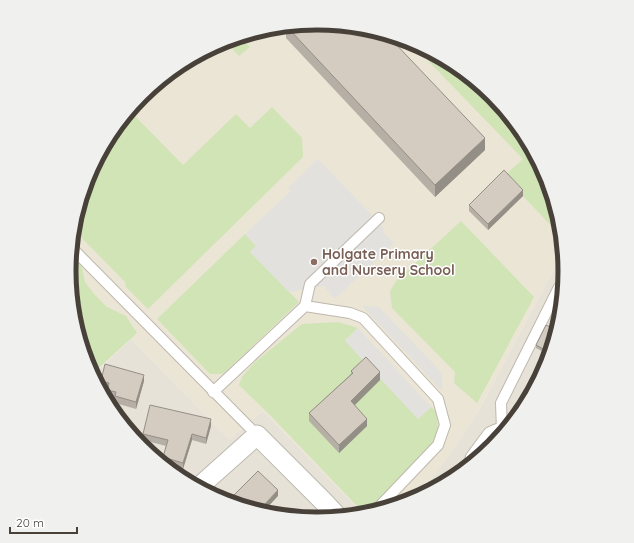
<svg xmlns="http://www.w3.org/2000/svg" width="634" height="543" font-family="Quicksand,sans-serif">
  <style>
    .residential { fill: #e7e2d8 }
    .education { fill: #ebe5d5 }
    .green { fill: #d0e4b6 }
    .parking { fill: #e2e1de }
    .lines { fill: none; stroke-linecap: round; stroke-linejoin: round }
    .service-casing { stroke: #beb8ad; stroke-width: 12 }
    .minor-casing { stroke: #beb8ad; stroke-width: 21 }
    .service { stroke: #fff; stroke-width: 10 }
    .minor { stroke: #fff; stroke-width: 19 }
    .wall { fill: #b6afa5 }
    .shaded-wall { fill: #948f86 }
    .building { fill: #d4ccc0; stroke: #948f86 }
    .education-dot { fill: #8d6e63; stroke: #fff; stroke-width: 1.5 }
    .labels { text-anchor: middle; stroke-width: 3; stroke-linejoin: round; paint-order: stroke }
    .education-label { font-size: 14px; font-weight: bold; fill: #785e54; stroke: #fff; text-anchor: start }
    .rim { fill: none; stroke: #474139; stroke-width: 5 }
  </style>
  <rect width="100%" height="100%" fill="#f3f0ea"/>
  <path class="residential" d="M562 254 565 272 546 367 493 447 417 498 449 455 479 410Z
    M131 339 229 439 263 411 360 511 317 520 222 501 141 447 93 375Z"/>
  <path class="education" d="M317 23 412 42 493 96 547 177 562 254 479 410 449 455 418 497 412 501 360 511 263 411 229 439 131 339 93 374 87 366 69 271 88 176 141 96 222 42Z"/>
  <path class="green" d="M241 38 250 47 239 56 225 41Z
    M410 42 493 96 547 177 558 233 504 176 523 159Z
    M272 107 302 138 303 157 148 309 126 287 125 282 76 232 88 176 131 112 183 165 236 114 250 128Z
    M461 221 534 297 477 403 454 383 455 372 392 308 390 291 397 280Z
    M245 234 256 246 250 252 299 302 223 374H210L157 319Z
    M72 254 81 263 85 282 94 294 107 307 126 316 137 333 92 374 87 366 69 271Z
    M338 322 358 328 345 340 418 419 431 407 436 411 438 428 435 443 375 503 367 509 359 508 270 415 239 385 242 377 254 363 302 324Z"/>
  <path class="parking" d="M318 159 384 228 382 231 394 243 335 299 324 286 289 292 250 252 256 246 245 234 291 191 288 188Z
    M362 306 379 307 442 373V391Z
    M358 328 431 407 418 419 345 341Z"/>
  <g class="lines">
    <defs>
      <path id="service" d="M73 249 257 435
        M305 306 350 313 363 318 438 399 445 425 438 445 378 508
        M213 392 305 306 310 284 379 218
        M502 431 501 403 559 287"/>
      <path id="minor" d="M475 459 492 436 504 431
        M200 486 257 435 323 501 337 516"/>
    </defs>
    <use href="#service" class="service-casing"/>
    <use href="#minor" class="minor-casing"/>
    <use href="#service" class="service"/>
    <use href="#minor" class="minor"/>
  </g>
  <path class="wall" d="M317 23 485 150 435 197 286 38V29Z
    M523 196 488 230 469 211V205Z
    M554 329 549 355 536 348V345Z
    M351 371 380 380 354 405 367 426 339 453 309 421V413L351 374Z
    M101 381H144L136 409 115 403V399L107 396V390L102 388 101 386Z
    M211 426 206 444 192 440 183 469 168 465 163 461V457L166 446 143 440V434Z"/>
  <path class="shaded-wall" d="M485 138V150L435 197V185Z
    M523 190V196L488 230V224Z
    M380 372V380L351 409V401Z
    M144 375V381L136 409V402Z
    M211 419V426L206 444V438Z
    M367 419V426L339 453V445Z
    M192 434V440L183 469V463Z
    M278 490V496L265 510V504Z"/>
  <path class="building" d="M317 23 390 38 485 138 435 185 289 29Z
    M504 170 523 190 488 224 469 205Z
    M546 325 554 329 549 352 536 345Z
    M366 357 380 372 351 401 367 419 339 445 309 413 353 373 351 371Z
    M105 364 144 375 136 402 115 396 116 392 107 390 109 383 101 381Z
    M150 405 211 419 206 438 192 434 183 463 163 457 168 440 143 434Z
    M258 471 278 490 265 504 272 511 227 502Z"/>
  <circle class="education-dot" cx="314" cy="262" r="4"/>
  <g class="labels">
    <g class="education-label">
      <text x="322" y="259">Holgate Primary<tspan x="322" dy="16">and Nursery School</tspan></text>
    </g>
  </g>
  <path d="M0 0H634V543H0ZM76 271a241 241 0 1 1 482 0a241 241 0 1 1-482 0Z" fill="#f0f0ef" fill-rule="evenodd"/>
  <path class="rim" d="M76 271a241 241 0 1 1 482 0a241 241 0 1 1-482 0Z"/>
  <path d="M10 527v6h67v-6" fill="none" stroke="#474139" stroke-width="2"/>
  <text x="16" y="527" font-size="12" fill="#474139" stroke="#ffffff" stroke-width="3" paint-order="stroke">20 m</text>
</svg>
